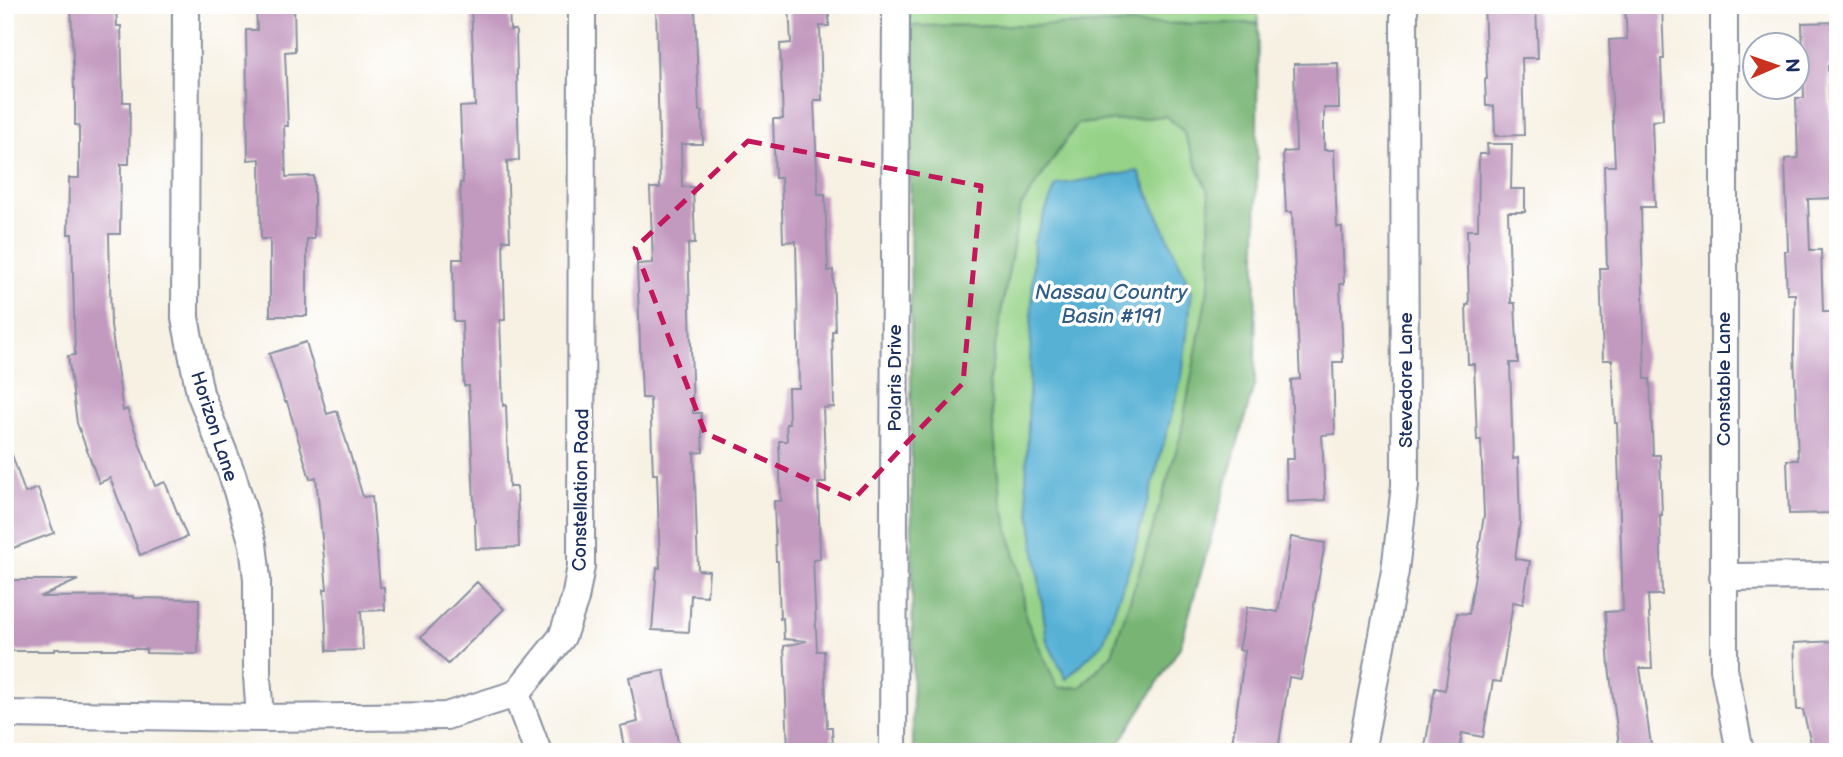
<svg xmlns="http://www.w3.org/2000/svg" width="1843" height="757" font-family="'Balsamiq Sans',sans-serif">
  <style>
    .green { fill: #96d388; stroke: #588173; stroke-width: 2 }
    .forest { fill: #78b574; stroke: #4a7269; stroke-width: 2; fill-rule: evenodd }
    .water { fill: #57b1d5; stroke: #39709a; stroke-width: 2 }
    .building { fill: #c299bf }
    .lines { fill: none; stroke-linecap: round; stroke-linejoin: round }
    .minor-casing { stroke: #8990a0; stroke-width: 30 }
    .minor { stroke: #fff; stroke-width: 26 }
    .marked { fill: none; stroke: #c2185b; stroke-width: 5; stroke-dasharray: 14 9; stroke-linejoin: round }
    .labels { text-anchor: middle; stroke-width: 7; stroke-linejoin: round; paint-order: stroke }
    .street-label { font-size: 19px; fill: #1b2f5e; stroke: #fff }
    .water-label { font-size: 21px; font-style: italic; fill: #305c88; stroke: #fff }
  </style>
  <rect width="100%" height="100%" fill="#fff"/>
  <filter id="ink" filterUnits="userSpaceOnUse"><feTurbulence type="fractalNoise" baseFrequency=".0143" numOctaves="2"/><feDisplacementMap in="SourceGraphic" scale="14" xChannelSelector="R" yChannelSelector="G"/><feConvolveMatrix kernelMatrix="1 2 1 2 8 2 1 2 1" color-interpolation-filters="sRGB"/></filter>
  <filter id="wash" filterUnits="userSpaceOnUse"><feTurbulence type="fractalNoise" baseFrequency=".00686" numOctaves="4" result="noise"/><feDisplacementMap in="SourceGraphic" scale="28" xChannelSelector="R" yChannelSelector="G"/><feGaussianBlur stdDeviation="1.57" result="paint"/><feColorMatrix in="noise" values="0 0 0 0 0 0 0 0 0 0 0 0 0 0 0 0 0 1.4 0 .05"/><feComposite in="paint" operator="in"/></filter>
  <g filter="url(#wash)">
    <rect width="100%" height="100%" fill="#f7f1e3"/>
    <path class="green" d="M902 5H1258V23L902 26Z
      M1167 116 1183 131 1209 194 1210 277 1180 439 1140 570 1112 654 1081 687 1057 688 1026 620 1021 579 1000 497 989 380 1020 208 1077 124Z"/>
    <path class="forest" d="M1258 23 1255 382 1180 647 1114 752H913L909 26ZM1166 116 1183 131 1209 194 1210 277 1180 438 1140 570 1112 654 1081 687 1058 688 1026 619 1021 579 1000 497 989 380 1020 208 1077 124Z"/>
    <path class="water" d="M1138 171 1192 291 1182 377 1131 562 1103 643 1066 679 1047 641 1026 483 1034 241 1056 185Z"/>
    <g id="blocks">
      <path class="building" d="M71 5H116L117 26H121L123 102H130L129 164H121L120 234H109L111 326 123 411 127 409 155 486 165 482 187 537 140 555 110 478 99 483 77 423 68 356 75 355 72 234H68L69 178H79V125H75V88H74Z
        M256 5H294L295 51 285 52 288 126H284L286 177 314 176V239H307V316H270V239H261L260 159 248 160 246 30H257Z
        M471 5H509L510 30H516L519 160 507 161 510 240H503L505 320H500L503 406 506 405 509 487H517L519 547 476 549 469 386H464L462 321H454L453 259H463L460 183H463L460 107 475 106Z
        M656 5H695L699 111H702L703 144H681L682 187H693L695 244H688L693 413H701L703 452 694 453 698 570 709 571 707 596 691 595 689 632 652 630 657 567 660 568 657 474H653L650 398H642L637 264 653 263 650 188H660Z
        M789 5H829V26H820L822 100H814L818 194H825L828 271 833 270 835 331H832L834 407 823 408 826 483H818L820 559 813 560 817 651H824L827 727H832L833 752H788L784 646 807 641 784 639 783 618 780 619 778 561H776L774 501H781L779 441H787L786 424H789L788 388H799L796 241 783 242 781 178H775L773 119H783L780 44 791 43Z
        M1484 5H1536L1538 58H1522L1524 135 1495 136 1494 106H1486L1485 79H1487Z
        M1625 5H1662L1664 59H1661L1663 120 1652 121 1655 207H1641L1645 379H1650L1653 455H1660L1662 515H1660L1662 595H1648L1652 668H1640L1652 752H1620L1609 667 1605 612 1623 611 1617 423H1615L1612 360H1603L1600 268H1607L1604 166H1615L1609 40 1627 39Z
        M1838 22V66H1828L1830 118H1838V141H1835L1837 198 1808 199 1810 250H1821L1823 312H1838V446H1830L1833 513 1789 514 1787 460H1798L1794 352 1795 294H1787L1785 251H1788L1785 159 1798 158 1796 98H1804L1802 23Z
        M1338 63 1339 108H1324V150H1334L1337 227H1342L1344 284H1340L1343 362H1333L1335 434 1322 435 1325 500 1287 502 1286 459H1294L1291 380 1300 379 1292 212H1286L1283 152 1296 151 1294 64Z
        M1487 144H1512L1511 189H1525V212H1508L1511 303H1515L1518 363H1510L1513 459 1518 458 1520 522 1515 559 1530 561 1523 604 1513 602 1501 682 1493 681 1483 737 1462 733 1459 752H1454L1425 747 1435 688 1445 690 1457 613 1469 614 1484 515 1481 440H1477L1474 364H1468L1466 305H1469L1467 230H1478L1479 154H1488Z
        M306 342 327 414 337 411 363 497 372 496 380 587H384L385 610 361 611 363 650 327 651 324 589H327L316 477 310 479 287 402H285L269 354Z
        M9 446 25 493 38 488 54 533 5 551V447Z
        M1291 537 1325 543 1301 679 1289 677 1278 751 1232 744 1245 651 1239 650 1247 607 1278 612Z
        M10 580H78L40 597 133 596V598L199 599 198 654 146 653V649H55V651H10Z
        M477 582 504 609 448 664 421 637Z
        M1838 641V672L1834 673 1838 752H1813L1803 710H1797L1794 643Z
        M664 670 680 752H625L620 726 638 722 629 677Z"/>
    </g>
  </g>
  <g filter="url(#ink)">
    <use href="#blocks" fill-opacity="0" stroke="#8990a0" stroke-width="2"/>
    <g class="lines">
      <defs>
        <path id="minor" d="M186 5 185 318 200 393 232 474 253 544 257 579V676L260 718
          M1724 5V669L1740 752
          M1723 577 1838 576
          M516 694 538 752
          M5 714 260 718 446 716 516 694 562 637 575 599 581 566 582 5
          M893 752 896 5
          M1361 752 1395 571 1405 485 1404 5"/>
      </defs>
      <use href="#minor" class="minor-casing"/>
      <use href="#minor" class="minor"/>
    </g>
  </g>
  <path class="marked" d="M748 141 981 186 963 383 853 500 705 433 635 248Z"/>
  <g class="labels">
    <g class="street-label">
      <text transform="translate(894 378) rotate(-90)" y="7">Polaris Drive</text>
      <text transform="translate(1723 379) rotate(-90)" y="7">Constable Lane</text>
      <text transform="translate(1405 380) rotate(-90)" y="7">Stevedore Lane</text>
      <text transform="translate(215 426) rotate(72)" y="7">Horizon Lane</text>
      <text transform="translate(580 490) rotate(-89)" y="7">Constellation Road</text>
    </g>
    <g class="water-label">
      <text x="1111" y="299">Nassau Country<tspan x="1111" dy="24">Basin #191</tspan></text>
    </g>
  </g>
  <rect width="1843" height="757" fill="none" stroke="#fff" stroke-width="28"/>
  <g transform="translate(1776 66) rotate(88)"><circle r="33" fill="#ffffff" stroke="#a4acbf" stroke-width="2"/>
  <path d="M0-5L12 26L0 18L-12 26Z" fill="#c8321e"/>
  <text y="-10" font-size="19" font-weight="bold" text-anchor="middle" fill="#1b2f5e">N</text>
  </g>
</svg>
